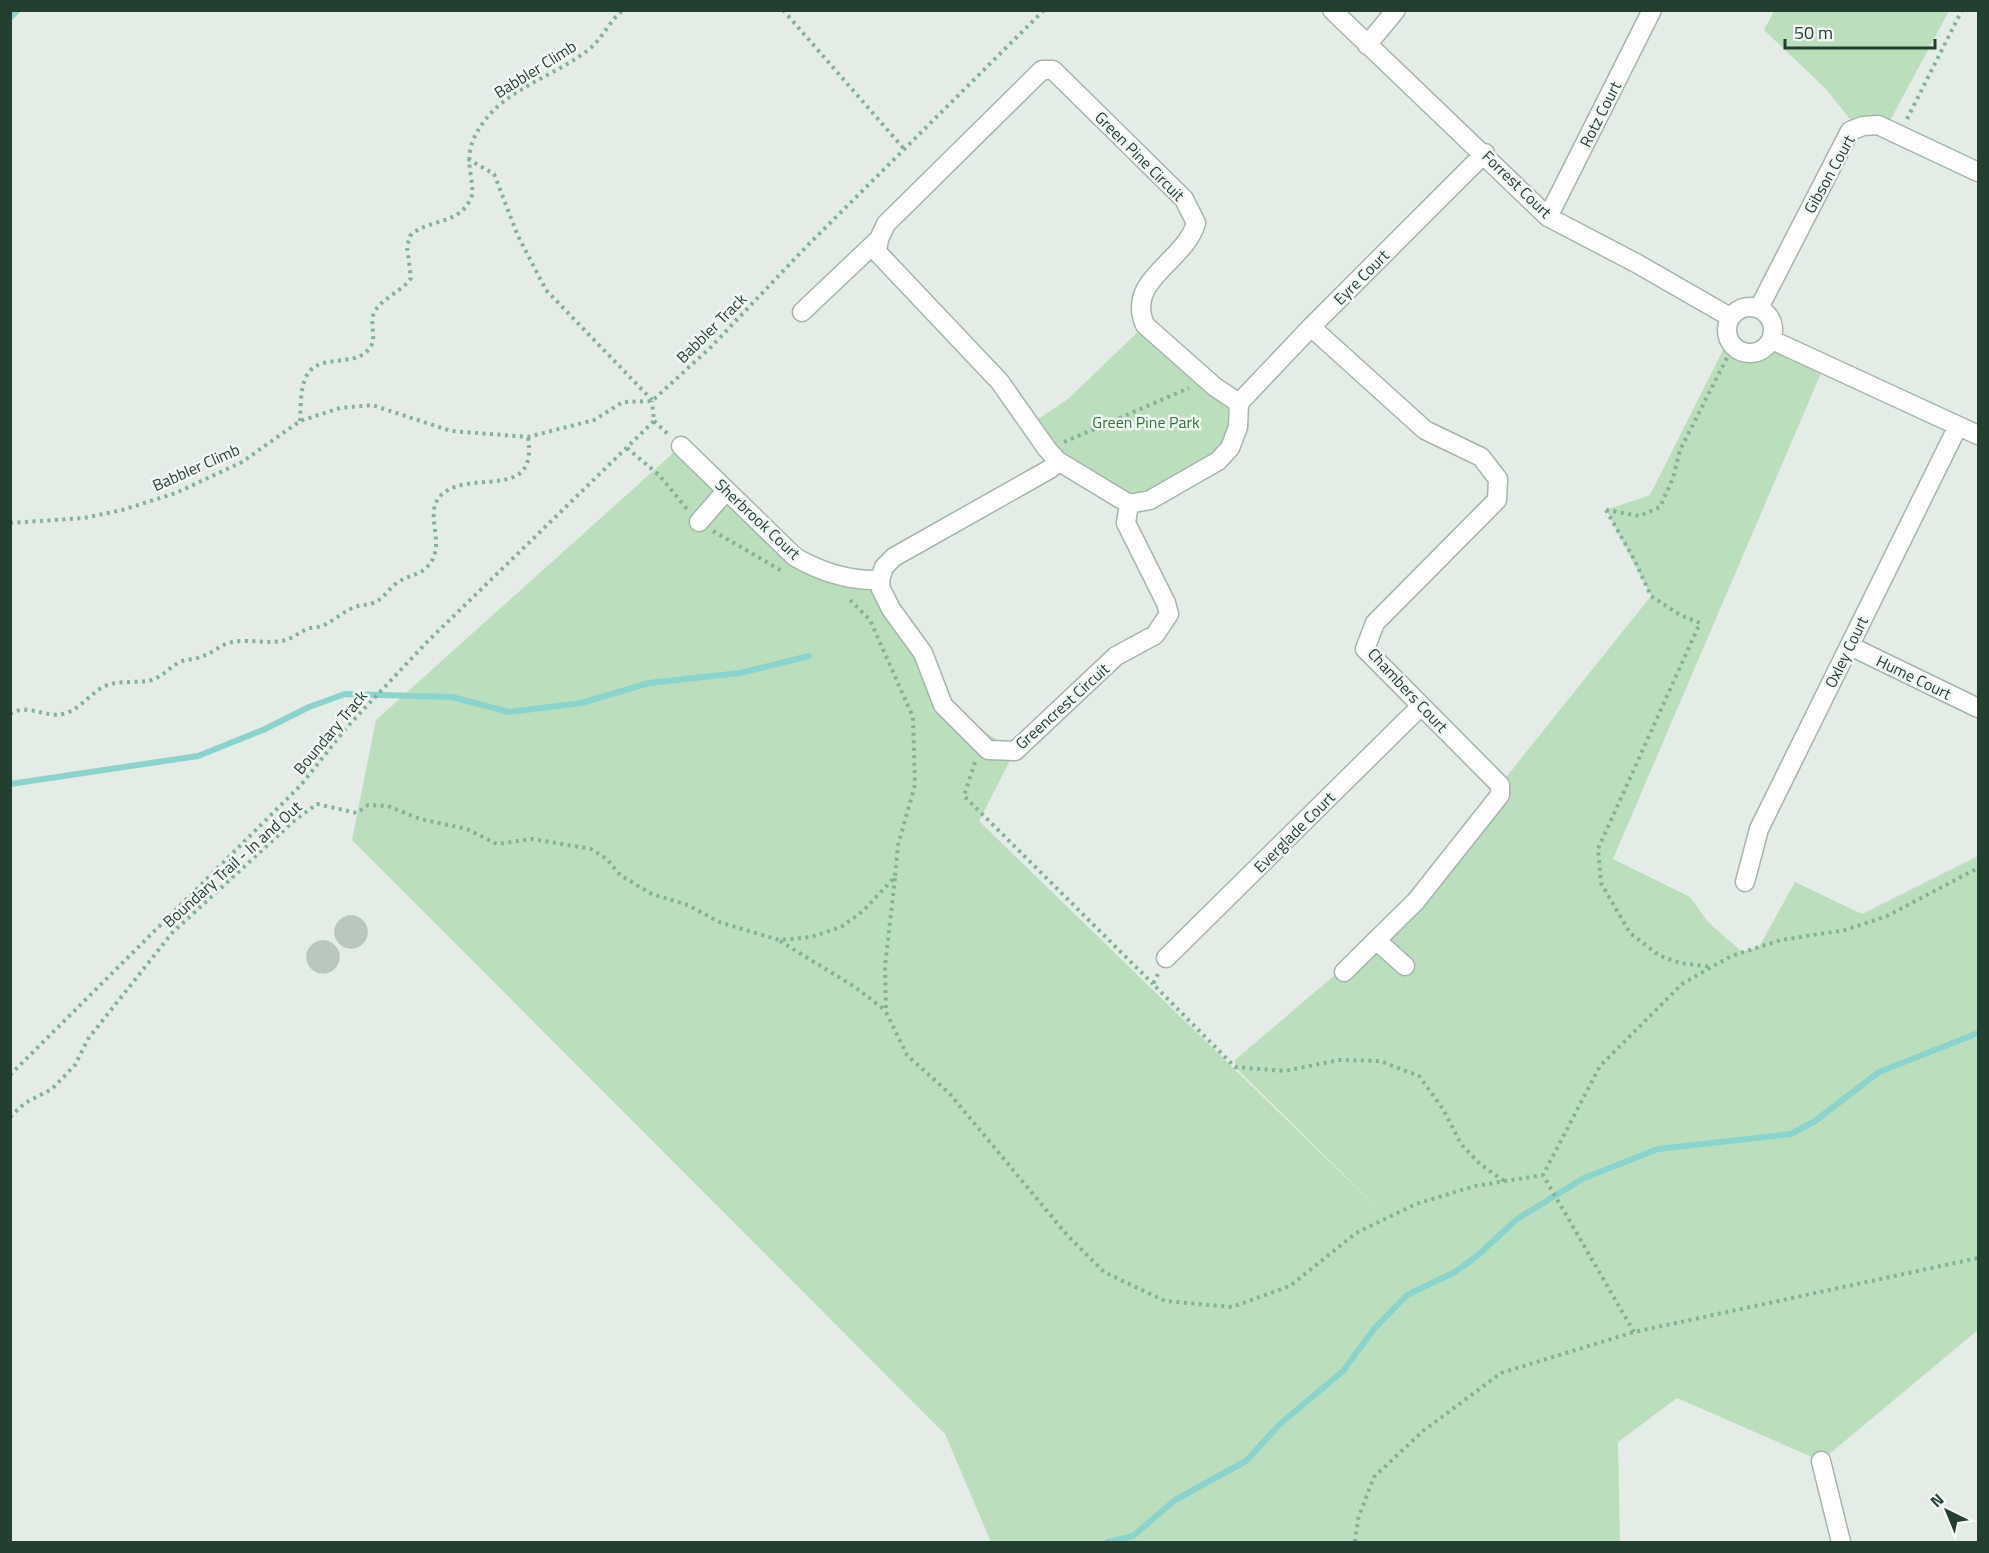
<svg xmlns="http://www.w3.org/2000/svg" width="1989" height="1553" font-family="'Titillium Web',sans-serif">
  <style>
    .green { fill: #bbdfbc }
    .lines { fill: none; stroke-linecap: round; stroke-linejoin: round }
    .stream { stroke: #89d4cd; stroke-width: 6 }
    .building { fill: #b8c8be; stroke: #b5c7bb; stroke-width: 1.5 }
    .minor-casing { stroke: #a5b5ac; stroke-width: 21 }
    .path { stroke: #82b297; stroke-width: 4; stroke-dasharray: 3 4.5; stroke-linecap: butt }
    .minor { stroke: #fff; stroke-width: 18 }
    .labels { text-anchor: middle; stroke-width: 5; stroke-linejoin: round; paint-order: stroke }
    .street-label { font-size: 16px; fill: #223f30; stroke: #f3f9f5 }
    .park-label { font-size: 16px; fill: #2a7835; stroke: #f3f9f5 }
  </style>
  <rect width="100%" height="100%" fill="#e3ede6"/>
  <path class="green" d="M1774 11H1949L1886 128H1857L1826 89 1764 30Z
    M1145 325 1239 403 1230 448 1129 504 1083 477 1031 424 1068 399Z
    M1729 338 1741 351 1766 347 1825 364 1613 859 1690 897 1708 922 1742 952 1759 947 1795 882 1862 914 1978 856V1330L1821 1461 1677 1398 1618 1442 1620 1542H991L945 1434 352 840 376 720 681 446 795 557 881 589 943 705 1015 751 979 821 1396 1226 1235 1067V1060L1376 940 1651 596 1606 510 1650 495Z"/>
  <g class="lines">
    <path class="stream" d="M10 18 18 10
      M10 784 198 756 263 730 309 707 345 694 452 697 509 712 581 703 649 683 740 673 809 656
      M1108 1542 1133 1536 1175 1500 1246 1461 1280 1424 1343 1371 1374 1329 1407 1295 1455 1272 1477 1256 1517 1219 1584 1178 1658 1149 1791 1134 1815 1121 1879 1072 1978 1033"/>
  </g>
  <path class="building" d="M335 932a16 16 0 1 1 32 0a16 16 0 1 1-32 0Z
    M307 957a16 16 0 1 1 32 0a16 16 0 1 1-32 0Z"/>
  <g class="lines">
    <defs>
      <path id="minor" d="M1332 10 1548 217 1636 263 1730 317
        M1367 45 1396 10
        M1042 70H1053L1184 199 1196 223C1185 262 1125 280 1145 325L1215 387 1239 403 1238 427 1230 448 1218 461 1150 500 1129 504 1058 461 1047 449 1000 382 877 252 879 239 886 224Z
        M1548 217 1652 10
        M1727 330a23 23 0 1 1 46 0a23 23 0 1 1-46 0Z
        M1759 308 1850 131 1863 126 1878 125 1978 172
        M802 312 879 239
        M1311 327 1425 430 1481 457 1498 479 1497 500 1375 623 1365 649 1500 785V795L1416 901 1344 972
        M1772 340 1978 435
        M1239 403 1311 327 1485 153
        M681 446 795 557C821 572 849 581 880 580
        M1058 461 1050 469 894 557 884 567 880 580 881 589 891 609 923 653 943 705 988 750 1015 751 1116 656 1155 635 1169 614 1166 603 1126 523 1129 504
        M699 522 726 491
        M1850 646 1978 708
        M1745 882 1759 829 1958 426
        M1376 940 1405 966
        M1166 958 1421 706
        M1821 1461 1841 1542"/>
    </defs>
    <use href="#minor" class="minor-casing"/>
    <path class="path" d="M783 10 905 150
      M1907 119 1962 10
      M468 159 494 174 518 236 546 290 652 400
      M300 421C301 407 300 392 305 379 316 351 353 369 369 349 378 339 369 325 374 313 382 297 401 293 411 278L407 247 410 236C428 218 457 226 470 200 478 187 462 163 474 138 497 90 547 81 587 51 602 40 609 21 623 10
      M654 421 669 435
      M1064 442 1189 388
      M627 448 659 475 687 509
      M1606 510 1634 559 1651 596 1680 615 1700 623 1598 849 1601 883 1630 933 1660 956 1680 963 1712 967
      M1606 510 1640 516 1660 507 1673 478 1680 450 1733 346
      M10 523 84 518 122 510 176 493 242 462 300 421 340 408 372 405 451 431 528 437 594 420 623 402 652 401 711 347 806 247 1044 10
      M713 531 782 571
      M10 714C29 702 46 720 66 713 81 708 90 694 103 687 119 679 136 684 152 680 163 676 169 668 178 663 184 659 194 660 200 657 211 654 218 647 228 643 247 638 264 644 282 641 292 639 298 633 307 629 312 627 319 628 324 625 335 620 344 611 355 607 361 605 367 605 373 603 384 599 388 589 397 583 407 575 419 576 428 566 449 543 419 510 445 492 476 470 538 501 528 437
      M975 762 964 796 1153 984
      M895 878 885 966 886 1012 907 1055 950 1094 1067 1235 1104 1272 1165 1301 1232 1307 1290 1286 1356 1233 1416 1204 1475 1186 1543 1175
      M780 941 855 987 886 1011
      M1158 974 1153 984 1235 1067 1285 1071 1339 1060 1380 1061 1419 1076 1443 1109 1461 1144 1480 1164 1504 1181
      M10 1075 301 785 347 727 427 642 654 421 652 401
      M10 1117 25 1103 52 1089 75 1065 88 1039 172 933 295 820 317 804 357 813 368 805 388 806 420 819 467 829 497 844 532 839 591 849 607 859 620 875 652 894 688 905 719 922 779 940 811 937 841 927 863 911 895 877 898 845 915 785 913 717 870 620 847 597
      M1634 1332 1543 1175 1600 1066 1682 984 1731 956 1781 940 1845 930 1887 916 1978 868
      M1355 1542 1358 1519 1374 1477 1423 1431 1501 1373 1634 1332 1978 1258"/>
    <use href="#minor" class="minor"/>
  </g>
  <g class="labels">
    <g class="street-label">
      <text transform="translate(535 69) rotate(-32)" y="6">Babbler Climb</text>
      <text transform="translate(1600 114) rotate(-63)" y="6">Rotz Court</text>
      <text transform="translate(1140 156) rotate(45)" y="6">Green Pine Circuit</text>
      <text transform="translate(1829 174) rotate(-61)" y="6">Gibson Court</text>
      <text transform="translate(1517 184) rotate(44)" y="6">Forrest Court</text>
      <text transform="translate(1361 277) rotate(-45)" y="6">Eyre Court</text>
      <text transform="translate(711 328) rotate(-45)" y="6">Babbler Track</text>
      <text transform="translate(196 467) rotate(-24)" y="6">Babbler Climb</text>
      <text transform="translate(758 519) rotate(43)" y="6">Sherbrook Court</text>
      <text transform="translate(1846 652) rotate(-64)" y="6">Oxley Court</text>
      <text transform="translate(1914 677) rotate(26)" y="6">Hume Court</text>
      <text transform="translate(1408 690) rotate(47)" y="6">Chambers Court</text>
      <text transform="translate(1062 706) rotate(-42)" y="6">Greencrest Circuit</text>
      <text transform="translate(330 732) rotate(-50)" y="6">Boundary Track</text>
      <text transform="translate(1294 832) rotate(-45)" y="6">Everglade Court</text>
      <text transform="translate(232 864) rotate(-42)" y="6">Boundary Trail - In and Out</text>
    </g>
    <g class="park-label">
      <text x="1146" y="428">Green Pine Park</text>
    </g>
  </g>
  <rect width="1989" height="1553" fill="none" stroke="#223f30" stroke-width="24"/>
  <g transform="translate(1947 1511) rotate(317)" stroke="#f3f9f5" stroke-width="4.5" paint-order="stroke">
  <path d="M0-4.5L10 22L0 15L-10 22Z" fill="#223f30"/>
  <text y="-9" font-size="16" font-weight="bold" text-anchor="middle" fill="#223f30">N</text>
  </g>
  <path d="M1785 39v9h150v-9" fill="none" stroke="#223f30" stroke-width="3"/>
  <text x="1794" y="39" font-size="18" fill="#223f30" stroke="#f3f9f5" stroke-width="4.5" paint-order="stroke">50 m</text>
</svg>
